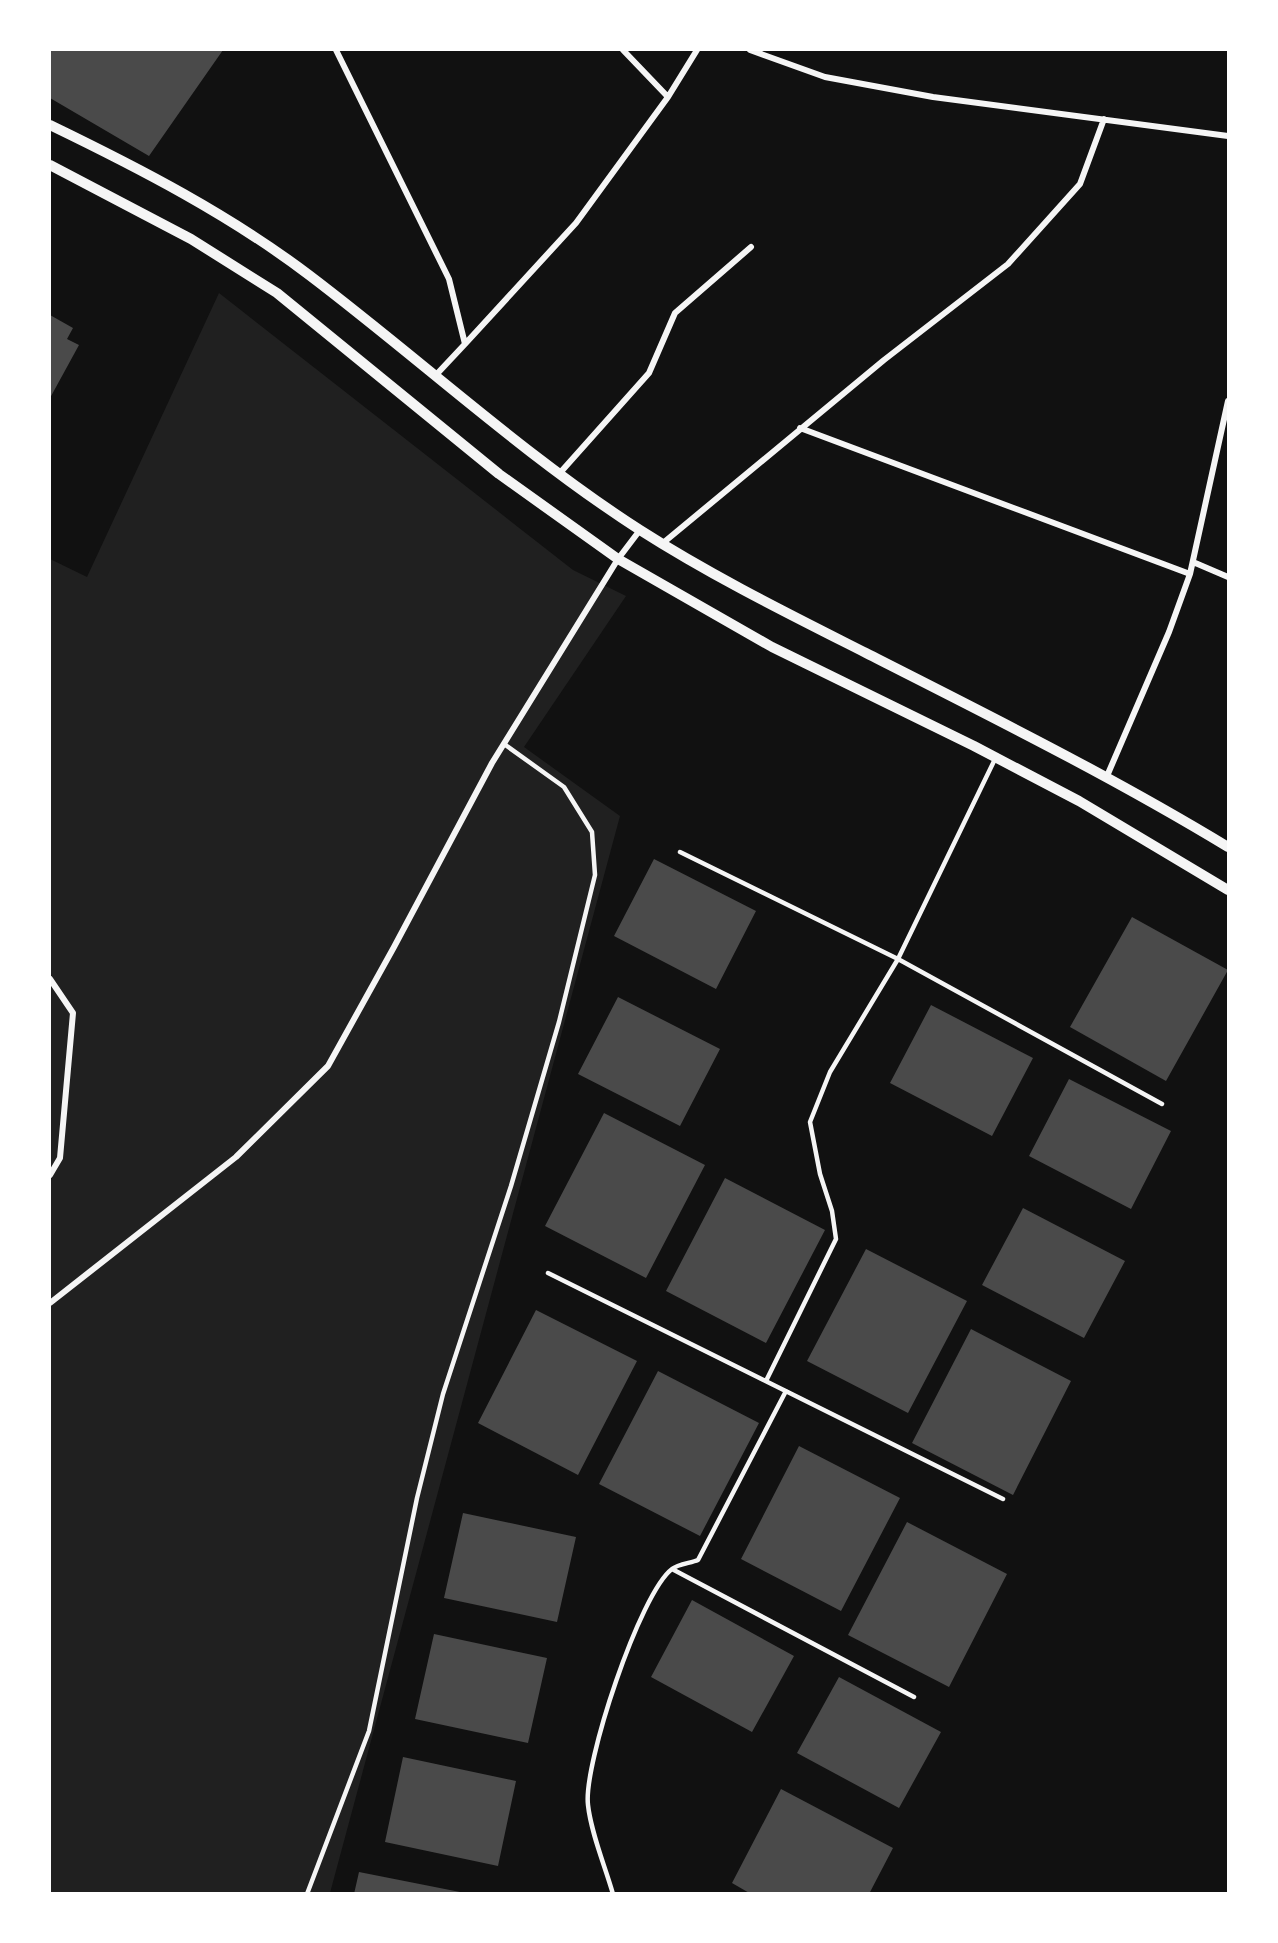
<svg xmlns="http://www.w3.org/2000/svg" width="1278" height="1943" font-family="Raleway,sans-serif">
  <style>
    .green { fill: #202020 }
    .building { fill: #4a4a4a }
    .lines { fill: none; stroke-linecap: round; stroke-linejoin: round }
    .service { stroke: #f5f5f5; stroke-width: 4.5 }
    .minor { stroke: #f5f5f5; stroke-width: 6 }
    .tertiary { stroke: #f5f5f5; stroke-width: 10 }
  </style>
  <rect width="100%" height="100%" fill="#111"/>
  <path class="green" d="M219 293 573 570 626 596 524 747 620 816 330 1893H50V559L87 577Z"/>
  <path class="building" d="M50 50H223L149 156 50 98Z
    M50 315 73 328 67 339 79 345 50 398Z
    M654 859 756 911 716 989 614 936Z
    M1132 917 1228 970 1166 1081 1070 1027Z
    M618 997 720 1049 680 1126 578 1074Z
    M931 1005 1033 1058 992 1136 890 1083Z
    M1069 1079 1171 1131 1131 1209 1029 1156Z
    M604 1113 705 1165 646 1278 545 1226Z
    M725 1178 825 1230 766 1343 666 1291Z
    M1023 1208 1125 1261 1084 1338 982 1285Z
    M866 1249 967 1301 908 1413 807 1361Z
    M536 1310 637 1361 578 1475 478 1423Z
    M971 1329 1071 1381 1013 1495 912 1443Z
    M658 1371 759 1423 700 1536 599 1484Z
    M799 1446 900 1498 841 1611 741 1559Z
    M463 1513 576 1537 557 1622 444 1598Z
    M907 1522 1007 1574 949 1687 848 1635Z
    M692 1600 794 1656 752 1732 651 1677Z
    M434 1634 547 1658 528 1743 415 1719Z
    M839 1677 941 1732 899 1808 797 1753Z
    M403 1757 516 1781 498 1866 385 1842Z
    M781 1789 893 1848 869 1894H751L732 1883Z
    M359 1872 460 1892V1894H354Z"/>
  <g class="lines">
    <path class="service" d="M680 852 898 959 1162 1104
      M548 1273 1003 1499
      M766 1381 836 1239 832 1211 820 1174 810 1122 830 1072 898 959 996 757
      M672 1569 914 1697
      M307 1894 369 1731 417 1498 443 1394 511 1186 559 1022 595 875 592 832 564 787 504 744
      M613 1894C605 1866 591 1833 588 1805 583 1765 640 1593 672 1569 678 1564 691 1563 698 1560L786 1391"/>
    <path class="minor" d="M336 50 449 279 465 344 435 376
      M623 50 668 97
      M750 50 825 77 933 97 1228 136
      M465 344 576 223 668 97 697 50
      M800 428 1190 574
      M559 474 649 373 675 313 751 247
      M663 543 884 360 1008 264 1080 184 1104 119
      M1193 562 1228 577
      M1107 776 1169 632 1190 574 1228 401
      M50 979 73 1013 60 1158 50 1175
      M50 1303 236 1157 328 1066 394 947 492 763 618 559 640 530"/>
    <path class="tertiary" d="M50 125C139 168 230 215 309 275 420 359 522 454 640 530 712 576 789 614 866 653 988 715 1111 776 1228 847
      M50 165 191 239 277 293 499 474 618 559 772 647 974 746 1079 801 1228 890"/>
  </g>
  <rect width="1278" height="1943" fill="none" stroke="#ffffff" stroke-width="102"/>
</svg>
